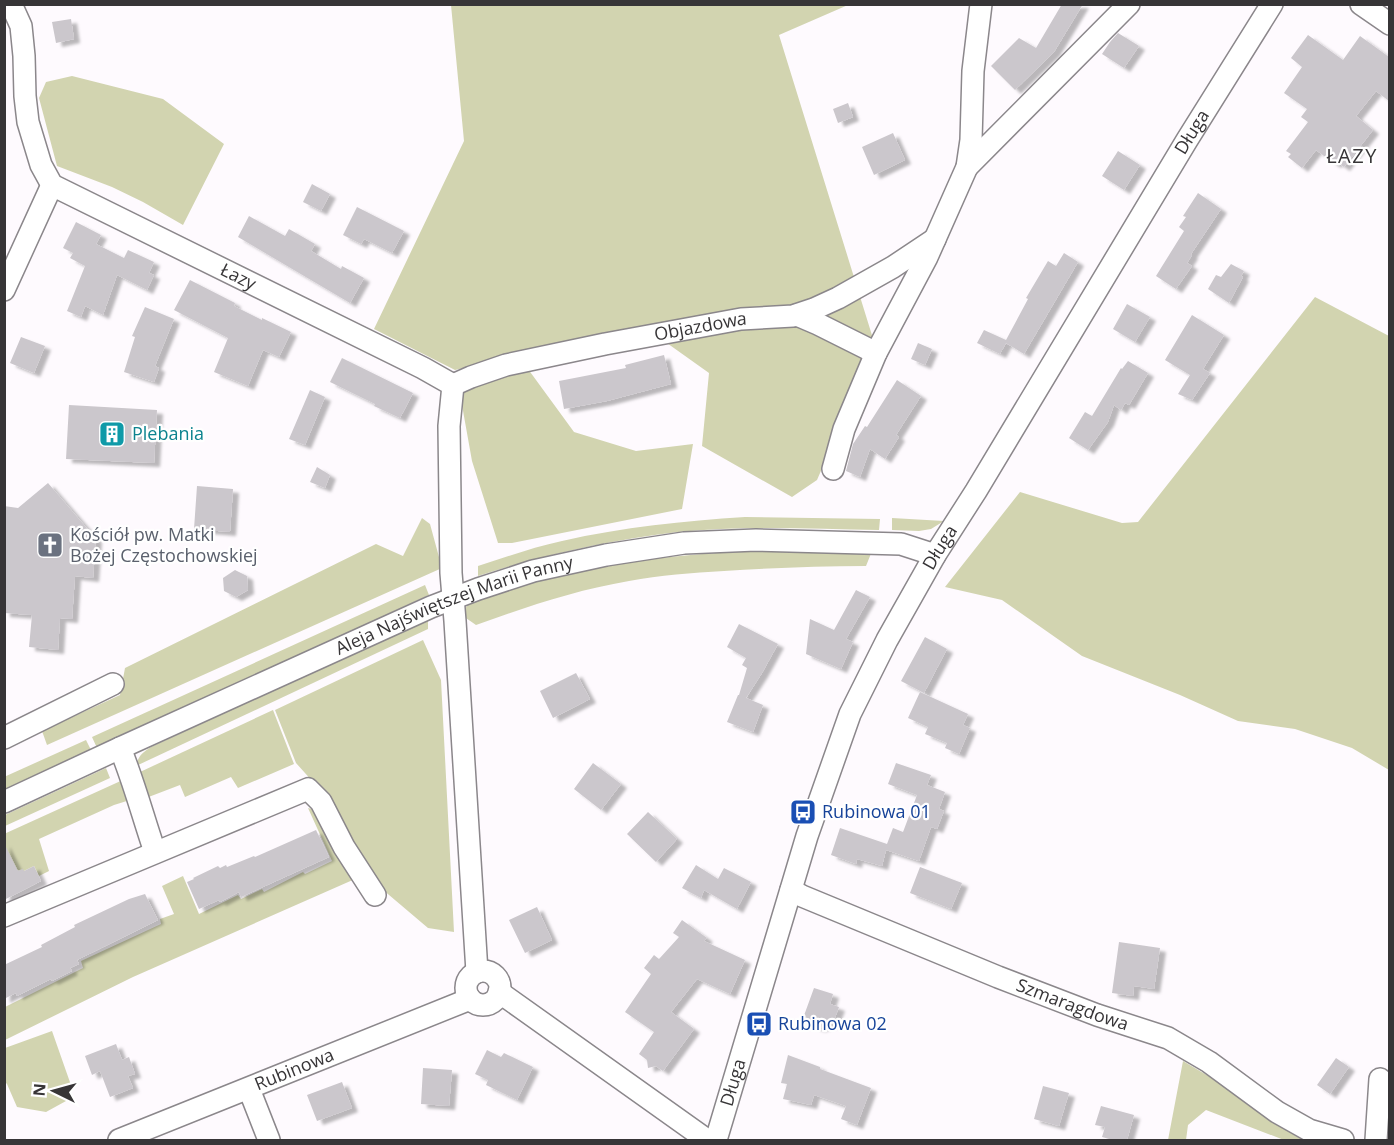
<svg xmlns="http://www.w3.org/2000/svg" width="1394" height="1145" font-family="'Open Sans',sans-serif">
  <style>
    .green { fill: #d2d4b0 }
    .building { fill: #cbc7cc; filter: url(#shadow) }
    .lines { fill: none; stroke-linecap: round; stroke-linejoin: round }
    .minor-casing { stroke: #8b878b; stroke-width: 24 }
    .minor { stroke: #fff; stroke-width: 21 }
    .labels { text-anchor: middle; stroke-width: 4.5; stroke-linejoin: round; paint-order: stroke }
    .street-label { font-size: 18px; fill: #373537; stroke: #fff }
    .culture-label { font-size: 18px; fill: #0d838f; stroke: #fff; text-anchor: start }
    .worship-label { font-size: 18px; fill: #5b616d; stroke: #fff; text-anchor: start }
    .transit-label { font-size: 18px; fill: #164399; stroke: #fff; text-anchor: start }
    .neighbourhood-label { font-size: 20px; letter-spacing: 1.5px; fill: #373537; stroke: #fff }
  </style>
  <defs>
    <filter id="shadow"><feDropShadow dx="6" dy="4" stdDeviation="1.5" flood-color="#0004"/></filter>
  </defs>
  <rect width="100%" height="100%" fill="#fefafe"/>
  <path class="green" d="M451 5H848L779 35 875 345 817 480 792 497 702 446 709 373 643 326 455 370 374 329 464 141Z
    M72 76 163 99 224 144 183 225 143 202 112 187 57 166 39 98 46 82Z
    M1315 297 1389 336V770L1352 748 1295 729 1238 721 1180 695 1082 656 1002 600 945 587 1020 492 1122 523 1138 522Z
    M528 369 574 432 636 451 693 444 682 509 512 543H498L472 461 460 394 486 382Z
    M745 517 880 519 879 530C813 529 745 525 678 532 610 540 543 555 478 576V566C506 557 534 547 562 541 623 527 684 521 745 517Z
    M422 518 430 524 442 568 47 745 42 731 120 695 125 668 376 544 403 556Z
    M892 518 944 521 931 529 919 531 892 530Z
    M747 551H872L866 566C818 566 771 568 724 571 692 573 660 575 629 581 576 590 526 607 476 625L463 616C464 612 465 607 469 604 476 598 502 592 512 589 526 584 541 579 556 576 618 560 683 555 747 551Z
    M425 585 429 595 97 748 92 737Z
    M428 619V629L136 766C138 756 143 752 151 747L422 621Z
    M423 640 441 680 454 932 428 928 369 878 323 793 296 763 275 710Z
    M273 710 294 764 238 788 231 777 185 797 180 785 146 798 140 772Z
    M86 740 92 752 5 792 4 777Z
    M106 768 110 778 5 826V815Z
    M125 779 130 800 114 805 39 839 49 871 39 876 34 866 24 871 5 869 4 834Z
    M308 808 322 812 355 879 133 977 5 1040V1007L83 968 81 961 161 924 160 919 174 914 162 886 183 876 199 914 238 895 241 899 262 889 264 892 303 872 305 874 332 861Z
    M52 1031 72 1088 66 1101 46 1112 17 1107 7 1084 5 1082V1048Z
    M1183 1061 1210 1077 1335 1140H1284L1206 1110 1188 1125 1186 1140H1168Z"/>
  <path class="building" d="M1062 4H1083L1054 52 1015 90 991 66 1019 38 1036 48Z
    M71 19 74 39 56 43 52 22Z
    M1118 33 1139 46 1124 68 1102 54 1110 42Z
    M1308 35 1343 60 1360 36 1389 57V101L1376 91 1356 116 1373 130 1344 167 1337 162 1335 164 1316 150 1302 168 1288 157 1291 154 1286 151 1308 122 1301 117 1307 109 1284 93 1302 67 1291 58Z
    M848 103 853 117 838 123 833 109Z
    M893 133 905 160 874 175 862 147Z
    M1118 151 1140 165 1124 190 1102 176Z
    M312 184 330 194 321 211 303 202Z
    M1198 193 1221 209 1191 254 1192 255 1187 263 1192 266 1176 289 1156 276 1184 231 1179 227 1186 217 1183 216Z
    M357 207 404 231 392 253 364 239 361 244 343 235Z
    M249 216 285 236 289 229 315 244 311 251 341 269 342 266 364 278 350 303 238 237Z
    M76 222 101 235 96 244 124 258 128 250 154 262 149 273 154 275 147 290 117 275 103 315 85 306 81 317 67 311 85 266 70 258 73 253 63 248Z
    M1064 253 1078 262 1024 354 1006 343 1000 354 977 343 984 330 1006 340 1028 299 1026 298 1048 261 1056 266Z
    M1231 264 1244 271 1241 276 1243 277 1229 303 1208 289 1216 275 1221 277Z
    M190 280 235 303 234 306 262 320V318L291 332 279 357 263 350 248 386 214 372 228 338 174 310Z
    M1127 304 1150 317 1135 342 1113 329Z
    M145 307 174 319 155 366 159 368 154 382 124 372 135 337 132 336Z
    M1192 315 1224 335 1203 369 1210 373 1192 400 1178 394 1190 375 1165 360Z
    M21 337 45 346 34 373 10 363Z
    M918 343 932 349 925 365 911 359Z
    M664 355 671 384 607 401 564 409 559 381 626 368 625 365Z
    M342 358 413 393 400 418 374 406 375 404 330 382Z
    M1128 361 1148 373 1129 405 1125 403 1121 410 1114 405 1108 422 1088 450 1069 438 1085 412 1092 416 1121 368 1122 369Z
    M897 380 921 396 896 435 899 437 885 459 870 449 860 477 846 471 853 444 865 426 867 427Z
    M310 390 325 397 305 445 289 439Z
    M69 405 157 410 154 463 66 459Z
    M317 467 330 475 325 488 310 482Z
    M48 483 96 539 93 578 75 576 72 619 60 618 58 650 29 647 32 615 4 613V506L18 508Z
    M197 486 233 489 230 532 194 529Z
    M235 570 247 576 248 590 236 597 224 591 223 578Z
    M856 590 870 597 846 639 853 642 841 669 806 654 810 619 834 630Z
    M739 624 778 644 762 673 746 698 763 705 753 732 727 722 738 695H739L747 668 742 665 746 658 727 647Z
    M925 637 947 649 924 693 901 681Z
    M576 673 590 699 553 718 540 691Z
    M920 692 968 714 963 725 970 728 959 754 945 748 947 743 925 734 928 727 908 718Z
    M593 763 621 784 601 810 574 789Z
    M896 763 931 775 927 785 945 792 939 809 944 811 937 829 931 827 919 861 886 850 882 866 857 859 856 864 831 855 840 828 887 844 893 828 903 832 917 795 888 784Z
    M648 812 677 839 656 862 627 834Z
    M316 830 329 857 241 897 239 892 220 902 219 900 199 909 187 882 194 879 193 878 218 866 220 868 226 865 227 867 254 856 255 857Z
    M4 843 18 871 23 869 24 871 34 866 41 881 4 900Z
    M696 865 718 879 724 868 751 882 737 909 704 890 701 898 682 888Z
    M920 867 962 883 951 909 910 893Z
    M145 894 158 920 77 960 79 964 70 968 72 971 52 981 51 979 17 996 16 993 4 999V965L42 947 41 945 75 927 74 925 129 899Z
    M537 907 552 940 525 953 509 920Z
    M682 920 707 938 704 941 745 960 730 994 697 979 671 1012 694 1029 663 1071 656 1066 648 1068 647 1060 639 1054 654 1032 625 1012 651 974 644 968 654 955 659 959 679 937 673 933Z
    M1119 942 1160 948 1154 989 1134 986 1133 996 1112 993Z
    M814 988 833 994 830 1004 839 1007 833 1023 819 1028 802 1021Z
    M116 1044 122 1060 129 1057 135 1074 128 1076 133 1088 110 1097 100 1071 92 1075 85 1056Z
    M487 1050 501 1057 504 1053 533 1067 517 1100 486 1085 488 1080 475 1074Z
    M788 1055 820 1067V1069L871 1088 857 1125 841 1119 846 1106 814 1095 811 1105 783 1099 787 1084 781 1083Z
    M1336 1058 1349 1067 1330 1094 1317 1085Z
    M423 1068 452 1070 449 1106 421 1104Z
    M342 1082 352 1108 317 1121 307 1095Z
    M1043 1086 1069 1093 1059 1126 1034 1119Z
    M1101 1106 1134 1115 1127 1140H1113L1102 1137 1105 1127 1095 1125Z"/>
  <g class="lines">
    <defs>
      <g id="minor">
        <path id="s1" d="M11 4 21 26 24 56 25 96 28 122 41 165 52 185 423 368 453 385 449 426 451 573 455 621 477 972"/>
        <path d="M1361 4 1390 24"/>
        <path d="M967 167 1129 4"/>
        <path d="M4 290 52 185"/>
        <path d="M797 315 818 324 876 353"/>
        <path id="s2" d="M453 385 471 377 506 365 605 344 741 319 793 316 814 309 838 298 893 267 935 239"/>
        <path d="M833 469 844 429 876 353 927 257 967 167 971 140 973 71 981 4"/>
        <path d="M4 738 113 684"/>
        <path d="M120 748C134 782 143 817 155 852"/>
        <path id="s3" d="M4 802 120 748 431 607 478 589 533 571 606 555 684 543 756 540 901 544 935 555"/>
        <path id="s4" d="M791 890 802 896 998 977 1097 1015 1168 1038 1209 1062 1277 1112 1309 1130 1343 1140"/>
        <path d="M4 916C106 874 206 831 308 789L321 802 344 847 375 895"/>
        <circle cx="483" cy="988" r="17"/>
        <path d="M499 992 707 1140"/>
        <path d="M249 1089 269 1140"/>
        <path id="s5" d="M119 1140 470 999"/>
        <path id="s6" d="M716 1140 807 836 850 714 887 640 935 555 976 491 1187 140 1272 4"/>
        <path d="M1376 1140 1380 1079"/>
      </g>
    </defs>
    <use href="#minor" class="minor-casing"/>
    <use href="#minor" class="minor"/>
  </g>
  <defs>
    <symbol id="building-square" viewBox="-11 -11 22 22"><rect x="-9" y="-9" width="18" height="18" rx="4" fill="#0f9aa8" stroke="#fff"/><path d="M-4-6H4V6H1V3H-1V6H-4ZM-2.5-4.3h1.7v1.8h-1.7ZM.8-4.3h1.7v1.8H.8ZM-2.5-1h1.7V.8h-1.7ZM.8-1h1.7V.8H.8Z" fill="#fff"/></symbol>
    <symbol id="church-square" viewBox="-11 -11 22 22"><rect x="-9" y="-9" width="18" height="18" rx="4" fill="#6b7280" stroke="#fff"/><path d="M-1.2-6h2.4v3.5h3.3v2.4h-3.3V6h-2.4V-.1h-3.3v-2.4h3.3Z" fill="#fff"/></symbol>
    <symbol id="bus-square" viewBox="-11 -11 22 22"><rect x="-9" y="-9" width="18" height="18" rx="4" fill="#1a4fb4" stroke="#fff"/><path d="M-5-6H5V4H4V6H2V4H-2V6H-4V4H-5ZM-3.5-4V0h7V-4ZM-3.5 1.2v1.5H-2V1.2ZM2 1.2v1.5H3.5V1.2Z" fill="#fff"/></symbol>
  </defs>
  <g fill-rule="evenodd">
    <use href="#building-square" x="97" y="419" width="30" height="30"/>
    <use href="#church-square" x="35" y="530" width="30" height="30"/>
    <use href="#bus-square" x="788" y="797" width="30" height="30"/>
    <use href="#bus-square" x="744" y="1009" width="30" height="30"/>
  </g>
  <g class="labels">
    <g class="street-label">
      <text dy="6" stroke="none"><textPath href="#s6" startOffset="1122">Długa</textPath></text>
      <text dy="6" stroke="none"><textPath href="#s1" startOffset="396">Łazy</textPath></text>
      <text dy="6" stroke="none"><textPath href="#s2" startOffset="255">Objazdowa</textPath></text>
      <text dy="6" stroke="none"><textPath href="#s6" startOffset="636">Długa</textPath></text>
      <text dy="6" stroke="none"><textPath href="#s3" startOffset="492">Aleja Najświętszej Marii Panny</textPath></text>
      <text dy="6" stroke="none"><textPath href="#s4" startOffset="304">Szmaragdowa</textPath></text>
      <text dy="6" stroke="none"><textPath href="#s5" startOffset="189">Rubinowa</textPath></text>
      <text dy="6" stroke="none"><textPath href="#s6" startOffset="60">Długa</textPath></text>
    </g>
    <g class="culture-label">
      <text x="132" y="440">Plebania</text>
    </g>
    <g class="worship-label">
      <text x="70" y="541">Kościół pw. Matki<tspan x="70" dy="21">Bożej Częstochowskiej</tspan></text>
    </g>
    <g class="transit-label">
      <text x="822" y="818">Rubinowa 01</text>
      <text x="778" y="1030">Rubinowa 02</text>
    </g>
    <g class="neighbourhood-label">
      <text x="1352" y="163">ŁAZY</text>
    </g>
  </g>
  <rect width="1394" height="1145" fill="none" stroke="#373537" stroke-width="12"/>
  <g transform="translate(54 1091) rotate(275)" stroke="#ffffff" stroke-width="4.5" paint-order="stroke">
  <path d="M0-4.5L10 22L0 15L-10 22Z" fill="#373537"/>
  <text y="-9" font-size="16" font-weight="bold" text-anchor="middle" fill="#373537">N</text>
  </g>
</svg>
